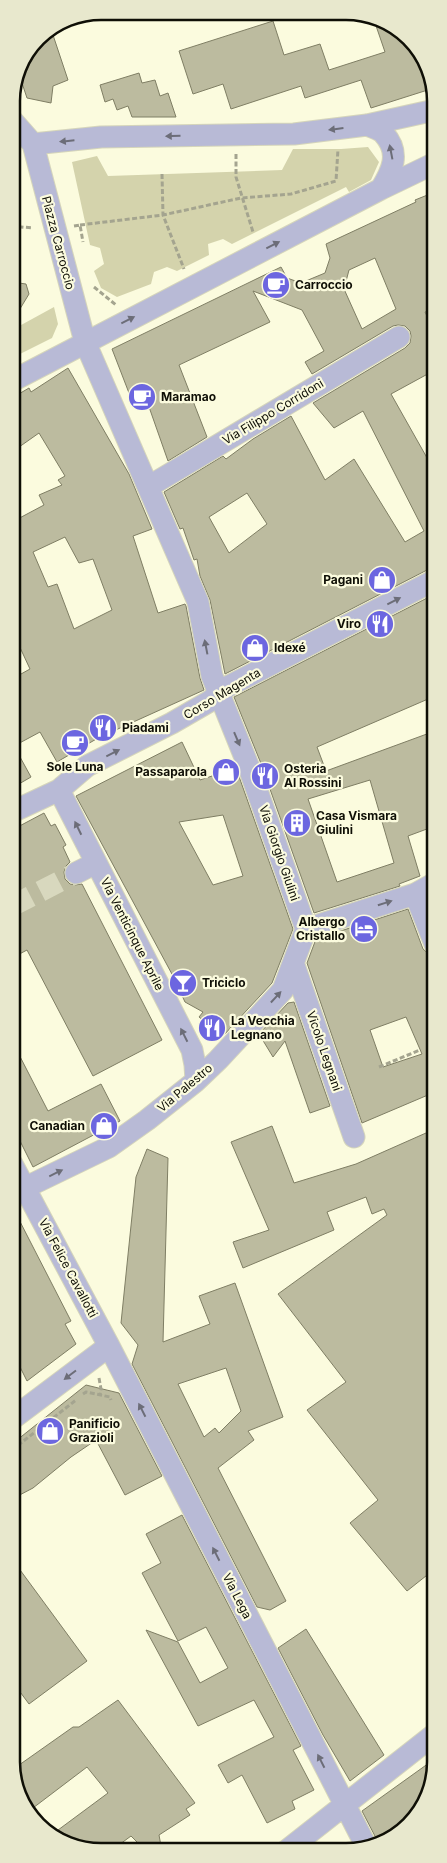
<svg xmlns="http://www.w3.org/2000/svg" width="447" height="1863" font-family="Inter,sans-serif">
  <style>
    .green { fill: #d4d3ac }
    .building { fill: #bcbb9f; stroke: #7f7e64; fill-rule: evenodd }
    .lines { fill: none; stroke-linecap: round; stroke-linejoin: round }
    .minor-tunnel { stroke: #d8d8be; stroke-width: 21; stroke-dasharray: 21 11; stroke-linecap: butt }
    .minor-casing { stroke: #d5d5bb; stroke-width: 23 }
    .path { stroke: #a4a48f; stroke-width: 3; stroke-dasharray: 5 2.5; stroke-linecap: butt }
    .minor { stroke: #b8bad6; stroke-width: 21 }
    .oneway { fill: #6c6d78 }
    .labels { text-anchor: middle; stroke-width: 4.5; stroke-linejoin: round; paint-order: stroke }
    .street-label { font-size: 12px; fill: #0f0f06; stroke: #fbfbde }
    .poi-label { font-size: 12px; font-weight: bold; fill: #0f0f06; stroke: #fbfbde; text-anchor: start }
    .rim { fill: none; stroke: #0f0f06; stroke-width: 2.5 }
  </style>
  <rect width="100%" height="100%" fill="#fbfbde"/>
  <path class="green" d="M368 147 379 162 371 180 349 192 346 187 232 244 223 239 208 244 209 255 177 271 167 267 154 272 151 284 117 297 101 288 94 271 104 264 100 248 90 245 72 162 97 156 108 176 282 170 293 149H341Z
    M54 307 58 324 52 338 12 358V330Z"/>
  <path class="building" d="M373 17 413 42 434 88 371 108 361 80 305 98 301 86 231 109 223 84 193 94 179 51 273 21 284 55 320 44 329 70 385 52Z
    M51 29 68 80 53 86 51 103 27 98 20 77 38 37Z
    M139 73 142 83 155 80 160 96 168 93 176 117H132L128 106 117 110 113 99 105 102 100 85Z
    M435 192V308L425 312 435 332V370L391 394 435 472V568L429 569 225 674 210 600 200 576 197 559 194 560 183 528 180 529 164 492 223 456 226 459 253 439 291 416 325 480 354 459 405 542 424 531 363 411 334 428 313 403 405 348 410 343 411 336 410 331 405 326 398 325 393 326 312 374 305 362 324 351 302 310 253 291 270 322 179 365 207 437 168 461 142 387 129 393 112 349 281 267 287 278 301 283 325 273 330 258 326 244 416 202 415 200ZM375 258 396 309 362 329 344 289 349 270ZM247 493 267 524 229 553 209 517Z
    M12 282 26 284 29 294 12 322Z
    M68 368 129 474 152 529 133 536 158 613 185 604 186 606 200 678 204 690 98 738 57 762 40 732 14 746 31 777 12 788V679L30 669 16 639 12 641V522L44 505 39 495 62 485 58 480 65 476 39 433 12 452V398L29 388 31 392ZM65 537 79 563 93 559 112 610 74 629 57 584 48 587 33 552Z
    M435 594V696L317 747 326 771 435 731V826L408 836 420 876 399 884 400 886 314 913 260 761 234 697ZM370 780 394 863 337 882 308 799Z
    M182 742 200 780 236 768 293 929 272 983 223 1036 199 1017 203 1012 185 1002 173 976 76 796ZM223 815 243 876 213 885 179 822Z
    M44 813 51 826 55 824 66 845 63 847 70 862 66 866 64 872 65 879 70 884 75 885 82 884 162 1040 93 1076 27 950 12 958V830Z
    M408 909 423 949 430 955 435 969V1092L362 1123 307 963 316 939ZM406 1017 422 1054 383 1067 370 1030Z
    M294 1002 330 1106 310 1113 285 1041 273 1057 259 1034 288 1003Z
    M12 1041 48 1111 101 1084 120 1121 33 1167 12 1125Z
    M272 1126 294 1183 356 1164 435 1129 436 1568 407 1591 350 1523 378 1500 307 1410 346 1382 278 1294 387 1215 384 1209 372 1214 366 1197 327 1212 334 1230 243 1268 233 1242 269 1230 231 1142Z
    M147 1149 168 1158 163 1342 210 1324 199 1296 235 1283 283 1417 248 1431 254 1440 218 1468 286 1601 270 1610 257 1607 132 1364 138 1345 121 1323 136 1177ZM226 1368 241 1411 219 1433 215 1428 204 1437 178 1384Z
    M12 1206 71 1321 65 1324 76 1344 27 1381 12 1351Z
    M86 1385 119 1393 162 1476 125 1495 96 1440 71 1457 33 1488 12 1499V1444Z
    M182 1515 301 1746 293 1750 314 1790 292 1801 295 1809 267 1823 242 1775 228 1783 218 1765 274 1737 254 1700 198 1726 146 1630 178 1642 200 1683 228 1668 206 1627 178 1641 142 1573 161 1563 146 1534Z
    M12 1559 87 1661 29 1704 12 1681Z
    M306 1629 384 1755 350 1781 323 1735 278 1648Z
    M118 1700 195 1803 186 1809 190 1815 159 1835 161 1846 153 1850 144 1849 131 1836 112 1850H84L54 1833 108 1793 87 1767 29 1811 12 1774V1770L73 1727H79Z
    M436 1758V1767L414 1819 407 1824 377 1840 362 1811Z"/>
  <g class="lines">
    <path class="minor-tunnel" d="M12 906 76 873"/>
    <defs>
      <path id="minor" d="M11 119 33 144 85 342 198 602 212 676 248 765 306 929
        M367 125C372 127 381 130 384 134 401 153 392 171 381 189
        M33 144 101 137 294 134 367 125 435 110
        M12 381 381 189 435 163
        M148 487 399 337
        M59 790 192 1050 195 1065 196 1081
        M12 812 59 790 87 766 172 723 210 701 227 687 435 580
        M76 873 96 863
        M415 894 435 944
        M306 929 415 894 435 883
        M294 965 354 1137
        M12 1164 109 1346 366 1846
        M12 1194 109 1147 147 1120 196 1081 218 1060 283 990 306 929
        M12 1419 109 1346
        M286 1851 436 1733"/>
    </defs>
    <use href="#minor" class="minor-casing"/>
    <path class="path" d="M236 154V177L253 232
      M162 174 163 215 184 269
      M80 225 163 215 241 198 291 194 336 181 338 149
      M11 226 33 228
      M74 226 80 225 83 242
      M94 287 116 305
      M379 1067 420 1050
      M99 1378 101 1389 100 1395
      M83 1394 86 1392 110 1397 111 1400
      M12 1450 76 1400"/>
    <use href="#minor" class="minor"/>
  </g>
  <defs><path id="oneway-solid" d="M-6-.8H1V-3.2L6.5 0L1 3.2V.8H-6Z" transform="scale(1.25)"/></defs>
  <g class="oneway">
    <use href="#oneway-solid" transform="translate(336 129) rotate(173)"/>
    <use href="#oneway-solid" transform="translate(173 136) rotate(179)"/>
    <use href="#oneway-solid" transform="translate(67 141) rotate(174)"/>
    <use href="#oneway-solid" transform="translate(391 152) rotate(-101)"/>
    <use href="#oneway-solid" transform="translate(273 245) rotate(-27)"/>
    <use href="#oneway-solid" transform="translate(128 320) rotate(-27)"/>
    <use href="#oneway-solid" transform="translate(394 601) rotate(-27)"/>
    <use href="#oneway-solid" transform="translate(206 647) rotate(-101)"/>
    <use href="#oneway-solid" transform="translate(237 739) rotate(67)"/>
    <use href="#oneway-solid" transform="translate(113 753) rotate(-27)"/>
    <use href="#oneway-solid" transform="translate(78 828) rotate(-116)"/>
    <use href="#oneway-solid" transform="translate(385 903) rotate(-18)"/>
    <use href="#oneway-solid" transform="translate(276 997) rotate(-47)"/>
    <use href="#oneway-solid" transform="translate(184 1035) rotate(-117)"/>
    <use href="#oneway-solid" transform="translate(56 1173) rotate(-26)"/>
    <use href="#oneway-solid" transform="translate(70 1375) rotate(143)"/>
    <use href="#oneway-solid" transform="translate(142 1410) rotate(-117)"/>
    <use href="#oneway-solid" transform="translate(216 1554) rotate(-117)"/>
    <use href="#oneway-solid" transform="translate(321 1761) rotate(-117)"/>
  </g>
  <defs>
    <symbol id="cafe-disc" viewBox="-11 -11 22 22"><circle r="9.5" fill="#6c66e0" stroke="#fbfbde"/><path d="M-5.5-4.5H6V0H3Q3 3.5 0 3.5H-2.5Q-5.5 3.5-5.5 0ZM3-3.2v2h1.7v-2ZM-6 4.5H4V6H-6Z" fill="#fff"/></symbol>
    <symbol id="shop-disc" viewBox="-11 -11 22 22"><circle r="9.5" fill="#6c66e0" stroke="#fbfbde"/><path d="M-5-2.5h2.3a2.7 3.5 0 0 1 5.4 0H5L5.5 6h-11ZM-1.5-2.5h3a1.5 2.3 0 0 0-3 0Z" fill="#fff"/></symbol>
    <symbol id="restaurant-disc" viewBox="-11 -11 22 22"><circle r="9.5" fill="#6c66e0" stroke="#fbfbde"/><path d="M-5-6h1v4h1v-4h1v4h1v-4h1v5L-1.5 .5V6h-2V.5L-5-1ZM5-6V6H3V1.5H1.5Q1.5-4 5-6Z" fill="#fff"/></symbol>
    <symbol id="building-disc" viewBox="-11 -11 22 22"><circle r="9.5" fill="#6c66e0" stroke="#fbfbde"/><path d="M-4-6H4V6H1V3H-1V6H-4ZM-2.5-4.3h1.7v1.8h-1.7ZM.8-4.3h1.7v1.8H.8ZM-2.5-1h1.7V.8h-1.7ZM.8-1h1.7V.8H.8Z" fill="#fff"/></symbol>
    <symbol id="hotel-disc" viewBox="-11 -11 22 22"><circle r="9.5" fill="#6c66e0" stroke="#fbfbde"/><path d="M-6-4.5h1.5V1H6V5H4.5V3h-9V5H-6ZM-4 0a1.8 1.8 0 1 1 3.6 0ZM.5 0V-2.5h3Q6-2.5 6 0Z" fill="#fff"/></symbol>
    <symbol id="bar-disc" viewBox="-11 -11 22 22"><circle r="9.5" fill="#6c66e0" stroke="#fbfbde"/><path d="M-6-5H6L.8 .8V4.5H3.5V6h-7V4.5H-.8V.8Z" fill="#fff"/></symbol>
  </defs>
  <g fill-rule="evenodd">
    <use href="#cafe-disc" x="260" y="269" width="32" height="32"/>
    <use href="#cafe-disc" x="126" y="381" width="32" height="32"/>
    <use href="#shop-disc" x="366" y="564" width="32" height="32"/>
    <use href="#restaurant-disc" x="364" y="608" width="32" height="32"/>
    <use href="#shop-disc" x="239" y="632" width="32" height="32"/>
    <use href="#restaurant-disc" x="87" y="712" width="32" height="32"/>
    <use href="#cafe-disc" x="59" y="727" width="32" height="32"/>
    <use href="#shop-disc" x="210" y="756" width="32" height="32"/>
    <use href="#restaurant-disc" x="249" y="760" width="32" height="32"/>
    <use href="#building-disc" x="281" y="807" width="32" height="32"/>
    <use href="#hotel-disc" x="348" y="913" width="32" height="32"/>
    <use href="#bar-disc" x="167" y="967" width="32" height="32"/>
    <use href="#restaurant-disc" x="196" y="1012" width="32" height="32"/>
    <use href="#shop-disc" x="88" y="1110" width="32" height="32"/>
    <use href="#shop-disc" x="34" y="1415" width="32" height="32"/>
  </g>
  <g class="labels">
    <g class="street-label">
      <text transform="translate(58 243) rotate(75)" y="4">Piazza Carroccio</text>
      <text transform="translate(273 412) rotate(-31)" y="4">Via Filippo Corridoni</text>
      <text transform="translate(222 694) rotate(-31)" y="4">Corso Magenta</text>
      <text transform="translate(279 853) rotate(71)" y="4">Via Giorgio Giulini</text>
      <text transform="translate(132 934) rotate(63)" y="4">Via Venticinque Aprile</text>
      <text transform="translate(324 1051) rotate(71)" y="4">Vicolo Legnani</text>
      <text transform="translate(185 1088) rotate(-40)" y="4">Via Palestro</text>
      <text transform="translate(68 1268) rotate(62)" y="4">Via Felice Cavallotti</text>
      <text transform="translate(237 1596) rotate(63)" y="4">Via Lega</text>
    </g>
    <g class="poi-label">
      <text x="295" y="289">Carroccio</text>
      <text x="161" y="401">Maramao</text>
      <text x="363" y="584" text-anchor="end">Pagani</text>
      <text x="361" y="628" text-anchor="end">Viro</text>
      <text x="274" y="652">Idexé</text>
      <text x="122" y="732">Piadami</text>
      <text x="75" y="771" text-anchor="middle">Sole Luna</text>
      <text x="284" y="773">Osteria<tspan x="284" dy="14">Al Rossini</tspan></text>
      <text x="207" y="776" text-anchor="end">Passaparola</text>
      <text x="316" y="820">Casa Vismara<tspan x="316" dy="14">Giulini</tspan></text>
      <text x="345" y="926" text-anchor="end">Albergo<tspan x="345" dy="14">Cristallo</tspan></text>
      <text x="202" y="987">Triciclo</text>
      <text x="231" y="1025">La Vecchia<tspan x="231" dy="14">Legnano</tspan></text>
      <text x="85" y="1130" text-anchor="end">Canadian</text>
      <text x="69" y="1428">Panificio<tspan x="69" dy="14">Grazioli</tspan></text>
    </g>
  </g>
  <path d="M0 0H447V1863H0ZM101 20H346A81 81 0 0 1 427 101V1762A81 81 0 0 1 346 1843H101A81 81 0 0 1 20 1762V101A81 81 0 0 1 101 20Z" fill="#e8e8cd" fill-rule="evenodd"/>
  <path class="rim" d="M101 20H346A81 81 0 0 1 427 101V1762A81 81 0 0 1 346 1843H101A81 81 0 0 1 20 1762V101A81 81 0 0 1 101 20Z"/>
</svg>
